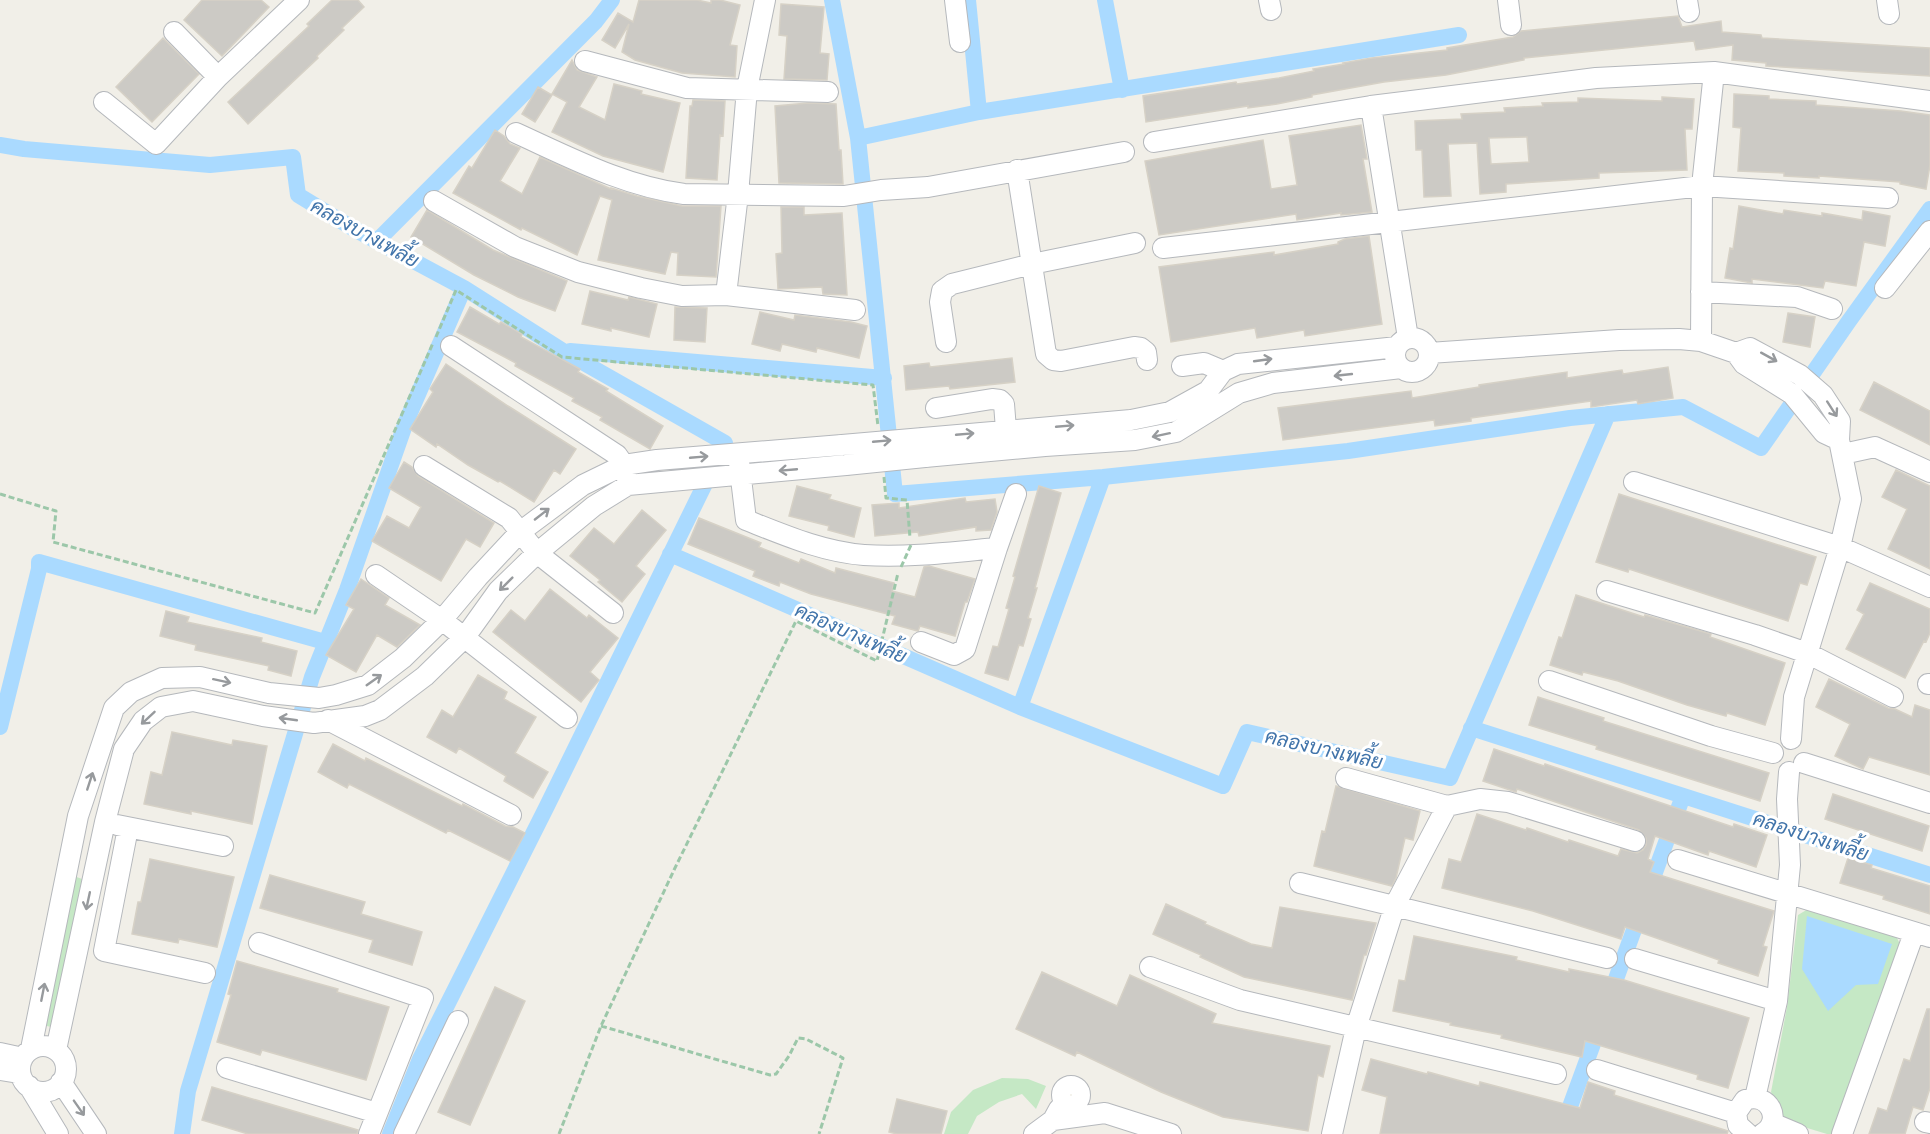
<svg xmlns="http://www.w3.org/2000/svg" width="1930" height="1134" font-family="Ubuntu,Sarabun,sans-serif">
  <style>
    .green { fill: #c5e8c5 }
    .water { fill: #aadaff }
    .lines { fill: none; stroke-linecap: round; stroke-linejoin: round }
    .canal { stroke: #aadaff; stroke-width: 16 }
    .building { fill: #cccac5; stroke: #d6d1c6; stroke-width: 1.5; fill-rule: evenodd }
    .minor-casing { stroke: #b5b8bc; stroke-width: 22 }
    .path { stroke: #9cc7a9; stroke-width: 3; stroke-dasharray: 6 3; stroke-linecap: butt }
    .minor { stroke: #fff; stroke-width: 20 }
    .minor-bridge-casing { stroke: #b5b8bc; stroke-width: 22; stroke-linecap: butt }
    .path-bridge { stroke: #9cc7a9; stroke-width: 3; stroke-dasharray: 6 3; stroke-linecap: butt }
    .minor-bridge { stroke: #fff; stroke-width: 20 }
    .oneway { stroke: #979a9d }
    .labels { text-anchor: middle; stroke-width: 6; stroke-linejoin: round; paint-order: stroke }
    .water-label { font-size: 20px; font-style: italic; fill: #4174aa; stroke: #fff }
  </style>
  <rect width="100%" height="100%" fill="#f1efe8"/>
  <path class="green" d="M74 876 82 879 51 1027 43 1025Z
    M1808 909 1896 936 1901 946 1835 1134H1827L1784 1121 1771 1092 1787 1007 1798 915Z
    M1002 1078 1028 1079 1046 1086 1036 1109 1022 1094 999 1102 977 1116 968 1134H944L951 1112 973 1090Z"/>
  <path class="water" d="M1807 916 1892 944 1878 984 1856 985 1828 1011 1802 969Z"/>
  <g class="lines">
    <path class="canal" d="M832 0 858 138 895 494 1103 477 1348 451 1570 418 1683 407 1761 448 1849 321 1930 209
      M968 0 979 112
      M1105 0 1122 90
      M858 138 979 112 1459 35
      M0 145 24 149 210 165 293 157 298 195 354 229 464 288 563 351 725 443 547 806 420 1059 390 1134
      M377 241 596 21 612 0
      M570 351 884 378
      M670 554 1020 707 1223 786 1247 732 1450 778 1608 414
      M1020 707 1103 477
      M0 727 39 569V562L325 642
      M1471 728 1930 875
      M1609 998 1683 796
      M182 1134 188 1091 312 677 347 590 406 422 464 288
      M1560 1134 1601 1022"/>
  </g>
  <path class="building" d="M202 0H261L269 7 222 56 184 20Z
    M332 0H358L364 7 342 28 344 30 317 56 318 58 248 124 228 102 309 26 307 24Z
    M639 0H697L711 3V0H720L740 5 730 45 737 46 735 77 682 73 635 60 622 52 629 24 615 48 602 40 618 13 633 22Z
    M781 4 824 7 820 53 829 54 827 80 784 79 787 36 779 35Z
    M1678 16 1682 27 1721 21 1722 32 1761 35 1762 38 1930 48V76L1766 66V63L1732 60 1733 45 1696 50 1694 41 1524 58V60L1446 75 1384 82 1312 95V97L1277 104 1248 108V106L1146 122 1143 96 1236 82 1237 84 1279 78 1314 71 1313 69 1344 64 1343 63 1372 58 1447 50V48L1513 37 1521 31Z
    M163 38 199 74 152 122 116 87Z
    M572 60 577 70 597 77 579 107 605 120 614 84 642 91 641 94 680 103 663 172 603 156 552 132 567 102 552 94Z
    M538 87 552 95 535 122 522 114Z
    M1734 94 1769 96V99L1816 101V105L1901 111 1930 115V165L1926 189 1900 184V182L1819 176V178L1784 176V173L1738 171 1741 128 1733 127Z
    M1662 97 1694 99 1692 129H1685L1687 170 1599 173V178L1506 184V192L1480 194 1477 143 1448 144 1451 196 1424 197 1422 150H1416L1415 121 1462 119 1461 114 1505 112 1504 108 1543 106 1542 103 1578 102V98L1662 101ZM1527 137 1529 162 1491 164 1489 138Z
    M693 100 725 101 723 136 720 135 717 180 686 178 690 106H692Z
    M808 103 836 104 839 150H841L843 184 779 183 775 106Z
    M1361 125 1367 159H1363L1372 212 1341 215V213L1297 220 1296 214 1159 235 1145 161 1263 140 1271 189 1297 185 1289 136Z
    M495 130 504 136 510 144 520 148 500 181 522 194 540 157 611 189V188L637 196 682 206H721L716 277 677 275 678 253 671 252 665 274 598 260 612 200 600 196 577 255 522 228 521 230 453 193 469 166 472 168Z
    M1739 206 1783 214 1784 210 1822 216V213L1862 220 1863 211 1890 216 1885 246 1864 242 1856 286 1825 281 1823 288 1752 279V283L1725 278 1730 248 1733 249Z
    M781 207H804V215L842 213 847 295 823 294 822 287 778 289 776 254 782 253Z
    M427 210 493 250 567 281 555 311 518 297 474 275 411 237Z
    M1369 236 1382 324 1305 336 1304 330 1257 338 1255 328 1171 342 1159 267 1274 252V255L1338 244V242L1345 239Z
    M590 291 628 300 629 297 657 304 649 337 611 328V331L582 324Z
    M470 307 499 324 501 322 522 334 521 337 580 369 578 372 608 389 606 391 663 426 650 449 600 420 602 417 572 401 574 398 515 366 516 363 457 332Z
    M675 307 707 308 705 342 674 340Z
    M760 312 794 320 795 315 851 322 867 326 859 358 817 348 816 352 782 344 780 351 752 344Z
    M1788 313 1815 317 1810 347 1783 342Z
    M1012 358 1015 382 950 389 949 386 906 390 904 366 929 363 930 367Z
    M446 364 508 406 576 449 560 474 554 470 534 502 500 481 498 482 468 465 437 444 436 447 410 429 433 392 430 389Z
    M1668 367 1673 398 1638 404 1637 400 1591 407V401L1471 418V421L1435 426 1434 420 1283 440 1278 408 1411 391 1412 398 1479 387V385L1567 372V378L1622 370 1623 374Z
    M1874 382 1930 411V445L1860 410Z
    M404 462 412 467 418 476 494 523 480 547 466 539 441 581 372 541 387 516 409 528 421 507 389 488Z
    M1896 470 1930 486V569L1888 549 1907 509 1882 497Z
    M797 486 831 495 829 499 861 508 854 537 828 530 829 526 789 516Z
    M1039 486 1061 493 1035 588H1037L1028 618 1031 619 1023 646 1019 645 1008 680 985 673 993 646 998 647 1009 609 1006 608 1015 577 1013 576Z
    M1619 494 1816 557 1807 585 1800 583 1788 621 1629 569 1628 572 1596 562Z
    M965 498 966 502 995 499 997 512 991 530 976 531V527L919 536 918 532 875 536 872 505 899 503V508Z
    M642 510 666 530 636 566 645 574 622 602 598 582 600 580 570 556 594 528 614 544Z
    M699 518 761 543 759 547 799 563 801 559 835 573 836 568 894 583 892 591 915 597 924 567 929 566 975 579 967 602H965L955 636 920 626 918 631 892 624 895 616 811 594 780 582 779 586 753 576 755 571 688 544Z
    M361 579 389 598 385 605 420 625 397 647 377 635 356 672 326 655 354 609 346 605Z
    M1870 583 1930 609V633L1926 642 1924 641 1905 678 1846 649 1864 614 1857 610Z
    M550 589 587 618 589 615 618 638 590 672 599 680 581 702 493 632 511 610 525 621Z
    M1576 595 1644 617 1645 615 1711 634 1710 637 1785 663 1765 725 1727 713 1726 716 1687 705 1618 681 1583 672 1582 675 1550 665 1559 637 1562 638Z
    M166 611 189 617 187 622 262 638 261 642 297 651 291 676 268 670 269 666 195 650 196 645 160 636Z
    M478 675 507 692 504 699 536 717 515 753 548 772 533 798 504 781 506 776 459 748 456 753 427 737 442 710 453 717Z
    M1829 679 1888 708 1895 709 1912 717 1915 705 1930 710V775L1869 757 1863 769 1835 756 1850 724 1816 707Z
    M1538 697 1604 718 1603 721 1769 773 1760 801 1596 749 1597 746 1529 725Z
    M172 732 232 745 233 740 267 746 252 824 191 811V814L144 804 151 772 162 775Z
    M333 744 365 761 366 758 462 806 463 804 505 826 513 827 525 833 510 861 448 830 446 833 349 784 347 788 318 772Z
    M1494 749 1544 766 1545 764 1733 827 1734 824 1767 835 1756 867 1709 851 1708 855 1655 836 1648 859 1654 862 1650 872 1774 911 1763 946 1767 947 1758 976 1718 963 1719 960 1625 927 1621 939 1533 911 1442 888 1449 859 1461 862 1477 814 1526 830 1527 828 1568 842 1569 840 1618 856 1621 849 1637 853 1643 850 1646 845V838L1639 830 1517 789 1516 792 1483 781Z
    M1336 786 1420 811 1413 840 1405 838 1396 878 1392 886 1314 866 1322 831 1325 832Z
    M1833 794 1929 826 1922 851 1825 819Z
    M1848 858 1872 865 1871 868 1930 886V914L1883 899 1884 896 1840 883Z
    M150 859 234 877 217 947 179 939 178 943 132 934 138 902H141Z
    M270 875 365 902 361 914 422 932 412 965 369 952 373 940 260 908Z
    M1166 904 1206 922 1205 924 1251 944 1272 948 1280 907 1376 923 1366 955H1364L1352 1000 1244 977 1200 957 1201 955 1153 934Z
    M1414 936 1517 957 1516 960 1569 972V969L1624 980 1749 1018 1728 1088 1697 1079 1698 1075 1585 1041 1582 1057 1501 1038 1502 1035 1450 1025 1451 1023 1393 1011 1399 980 1405 981Z
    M237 961 338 989 337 992 389 1007 366 1080 262 1050 260 1055 217 1042 231 995 228 994Z
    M1042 972 1117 1006 1130 975 1216 1014 1212 1023 1330 1046 1323 1077 1318 1075 1308 1131 1223 1117 1161 1092 1077 1052 1075 1056 1016 1029Z
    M495 987 525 1001 470 1125 438 1112Z
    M1927 1009H1930V1088L1923 1110 1913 1107 1905 1134H1869L1878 1108 1887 1111 1904 1059 1910 1061Z
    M1371 1059 1427 1074 1428 1072 1479 1086 1480 1082 1580 1108 1588 1082 1615 1091 1614 1095 1728 1131 1727 1134H1380L1387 1097 1362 1090Z
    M212 1087 358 1130 357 1134H248L202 1120Z
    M897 1099 947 1111 941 1134H897L889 1132Z"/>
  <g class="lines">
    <defs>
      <path id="minor" d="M955 0 960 42
        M1269 0 1271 10
        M1508 0 1511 25
        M1687 0 1689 12
        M1887 0 1889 14
        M174 32 218 77
        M585 61 687 88 828 92
        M104 102 156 144 218 77 299 0
        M1371 106 1408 338
        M516 133C571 158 624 186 684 194L844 196 881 190 928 187 1124 152
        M1154 142 1371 106 1596 78 1714 72 1930 101
        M1017 170 1046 354 1053 360 1061 361 1134 347 1141 348 1146 352 1147 360
        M434 201 515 247 578 272 641 288 682 296 726 295 855 310
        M1163 248 1702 186 1888 198
        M1885 288 1930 231
        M1701 292 1797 297 1832 309
        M726 295 738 194 747 89 765 0
        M1395 355a17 17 0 1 1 34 0a17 17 0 1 1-34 0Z
        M1701 341 1702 186 1714 72
        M946 342 940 302 942 291 952 284 1032 264 1135 243
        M451 346 617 455 624 465 626 476
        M1429 353 1619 340 1679 339 1701 341 1736 353 1744 364 1792 394 1824 433 1839 440
        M1736 353 1750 348 1800 375 1823 395 1840 421 1839 440 1851 499 1840 547 1794 697 1791 739
        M1182 366 1204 363 1223 371
        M936 408 992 399 1000 400 1004 404 1007 442
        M923 438 1131 420 1170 412 1208 391 1223 371 1238 364 1397 347
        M1843 454 1875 447 1930 472
        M925 457 1045 446 1135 440 1176 432 1239 393 1273 383 1401 368
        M739 462 746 520C784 535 823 552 864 555 907 558 954 552 997 548
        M424 466 509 518 537 553 613 613
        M1634 482 1840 547 1930 587
        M376 575 442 620 567 718
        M1607 591 1755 635 1807 653 1893 697
        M921 642 954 655 965 649 997 548 1016 494
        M1549 681 1711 736 1773 753
        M1928 684H1930
        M328 720 511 815
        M1804 763 1930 803
        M1346 778 1447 806 1480 799 1508 802 1635 841
        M117 825 223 846
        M128 828 104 951 205 973
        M1678 860 1930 937
        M1300 883 1607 958
        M259 943 423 998 369 1134
        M1635 959 1777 1001
        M1150 967 1240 1000 1556 1074
        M20 1069a23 23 0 1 1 46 0a23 23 0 1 1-46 0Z
        M31 1049 78 816 114 708 131 692 162 678 200 677 269 693 319 698 336 695 368 685 403 658 442 620 478 577 520 532 583 485 624 465 657 460 842 445
        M56 1050 105 822 124 749 143 721 161 707 193 701 263 716 314 723 365 716 380 710 425 676 465 637 498 591 537 553 594 506 628 485 846 465
        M0 1053 23 1058
        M227 1068 377 1113
        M0 1070 20 1073
        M1597 1070 1736 1113
        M61 1082 96 1134
        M29 1086 58 1134
        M1062 1095a9 9 0 1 1 18 0a9 9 0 1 1-18 0Z
        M1755 1098 1777 1001 1790 865 1787 799 1789 772
        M1053 1120 1105 1113 1171 1134
        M1925 1122 1930 1123
        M1772 1123 1798 1134
        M404 1134 458 1021
        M1034 1134 1053 1120 1059 1109
        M1332 1134 1356 1028 1395 905 1447 806
        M1748 1134 1738 1125 1736 1113 1745 1100C1769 1091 1784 1121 1762 1134
        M1842 1134 1914 933"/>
    </defs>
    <use href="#minor" class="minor-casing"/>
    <path class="path" d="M436 337 456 290 562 357 873 385 878 426
      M884 477 886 498 907 500 910 538
      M0 494 56 511 53 542 315 613 433 343
      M601 1026 770 1075 776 1074 789 1056 798 1038 806 1039 843 1058 819 1134
      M559 1134 601 1026 674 870 796 621 877 661 898 573"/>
    <use href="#minor" class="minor"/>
    <defs>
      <path id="minor-bridge" d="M842 445 923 438
        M846 465 925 457"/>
    </defs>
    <use href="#minor-bridge" class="minor-bridge-casing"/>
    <path class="path-bridge" d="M901 567 911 545"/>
    <use href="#minor-bridge" class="minor-bridge"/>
  </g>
  <defs><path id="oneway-shaft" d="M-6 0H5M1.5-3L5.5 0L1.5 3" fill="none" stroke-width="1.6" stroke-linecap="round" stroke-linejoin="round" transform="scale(1.5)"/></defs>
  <g class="oneway">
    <use href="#oneway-shaft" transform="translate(1769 357) rotate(29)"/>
    <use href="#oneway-shaft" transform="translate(1263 360) rotate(-8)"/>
    <use href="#oneway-shaft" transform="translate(1343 375) rotate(174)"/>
    <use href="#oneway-shaft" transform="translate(1832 409) rotate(57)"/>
    <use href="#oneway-shaft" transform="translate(1065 426) rotate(-5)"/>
    <use href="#oneway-shaft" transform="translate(965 434) rotate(-5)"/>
    <use href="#oneway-shaft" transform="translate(1161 435) rotate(168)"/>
    <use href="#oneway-shaft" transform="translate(882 441) rotate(-5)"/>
    <use href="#oneway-shaft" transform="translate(699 457) rotate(-5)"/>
    <use href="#oneway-shaft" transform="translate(788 470) rotate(175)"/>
    <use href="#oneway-shaft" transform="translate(542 514) rotate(-38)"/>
    <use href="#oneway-shaft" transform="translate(506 584) rotate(135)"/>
    <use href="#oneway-shaft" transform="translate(374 680) rotate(-35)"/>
    <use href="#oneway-shaft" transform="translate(222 681) rotate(12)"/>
    <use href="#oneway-shaft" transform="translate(148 718) rotate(137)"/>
    <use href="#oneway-shaft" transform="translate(288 719) rotate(-172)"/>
    <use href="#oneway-shaft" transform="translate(90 781) rotate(-72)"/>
    <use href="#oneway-shaft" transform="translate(88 901) rotate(102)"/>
    <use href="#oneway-shaft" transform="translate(43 992) rotate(-79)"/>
    <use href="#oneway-shaft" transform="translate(79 1108) rotate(55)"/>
  </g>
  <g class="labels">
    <g class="water-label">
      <text transform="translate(365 233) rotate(29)" y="7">คลองบางเพลี้ย</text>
      <text transform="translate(851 633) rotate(24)" y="7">คลองบางเพลี้ย</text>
      <text transform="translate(1324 749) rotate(13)" y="7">คลองบางเพลี้ย</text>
      <text transform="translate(1811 836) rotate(18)" y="7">คลองบางเพลี้ย</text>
    </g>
  </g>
</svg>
